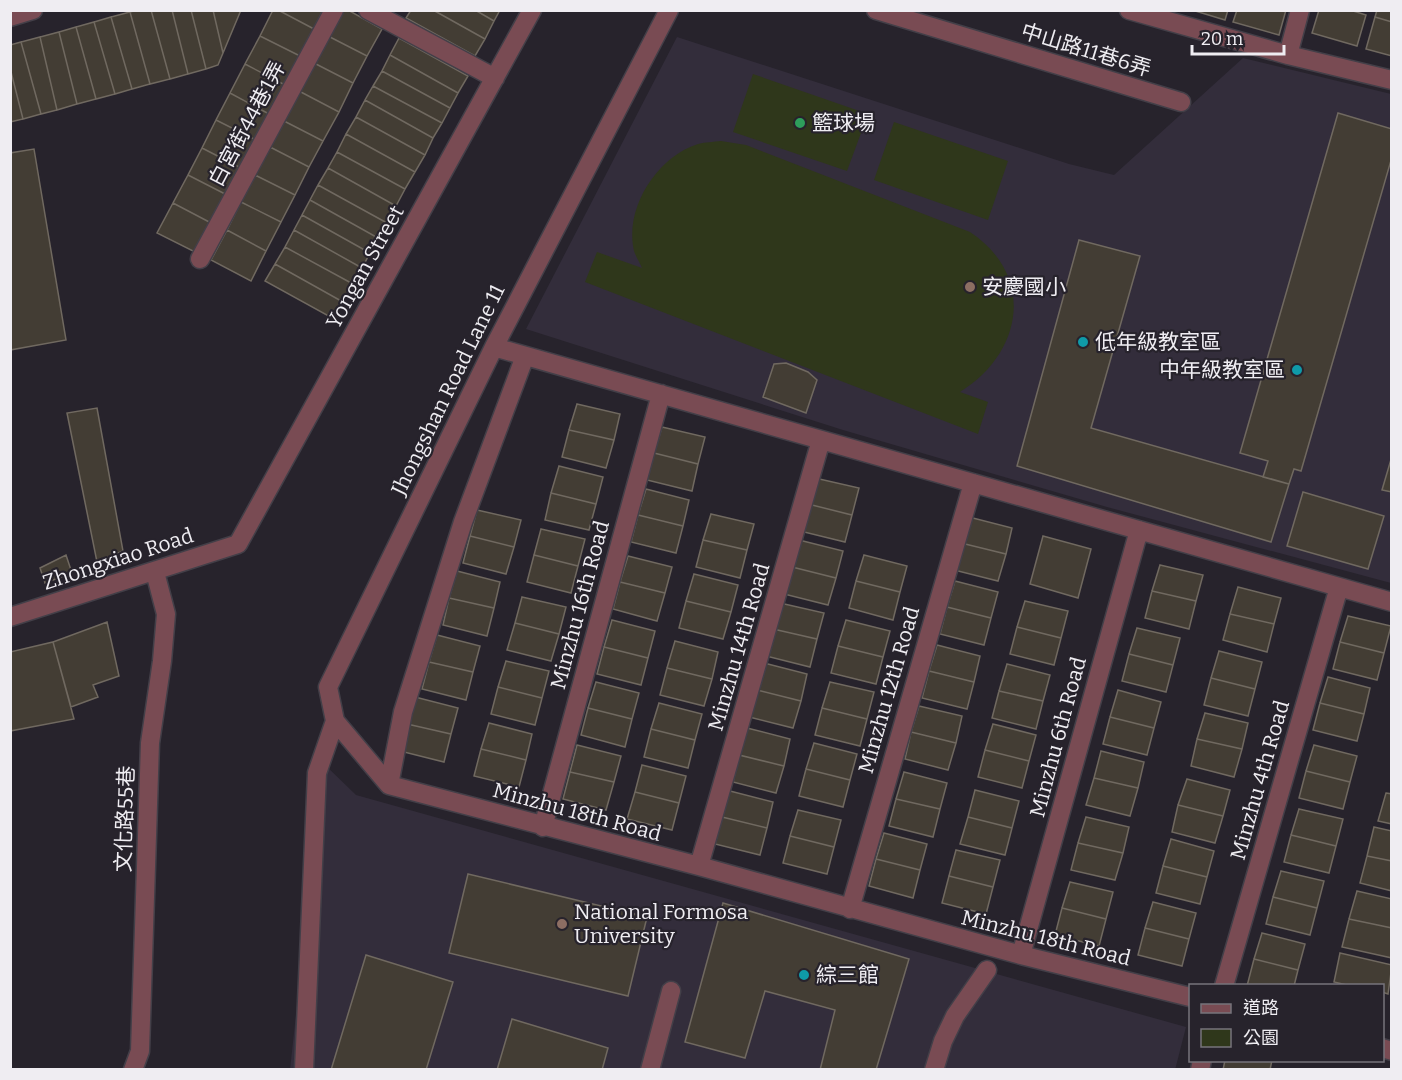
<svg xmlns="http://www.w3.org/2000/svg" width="1402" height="1080" font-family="Bitter,'Noto Sans TC',serif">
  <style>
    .built { fill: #332d3b }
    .green { fill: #2f371b }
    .building { fill: #433d34; stroke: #706960; stroke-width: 1.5 }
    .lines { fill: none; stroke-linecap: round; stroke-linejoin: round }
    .minor-casing { stroke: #433f48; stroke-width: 21 }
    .minor { stroke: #794b53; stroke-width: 18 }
    .leisure-dot { fill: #2e9e5b; stroke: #27232c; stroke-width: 2 }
    .education-dot { fill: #8d6e63; stroke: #27232c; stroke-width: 2 }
    .culture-dot { fill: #0f9aa8; stroke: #27232c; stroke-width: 2 }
    .labels { text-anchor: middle; stroke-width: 4.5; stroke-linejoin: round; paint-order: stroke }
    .street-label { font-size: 21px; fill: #efedf2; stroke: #27232c }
    .poi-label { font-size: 21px; fill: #efedf2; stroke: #27232c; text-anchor: start }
  </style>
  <rect width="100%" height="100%" fill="#27232c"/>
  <path class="built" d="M677 37 1069 164 1114 175 1243 58 1391 94V583L1107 507 843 430 526 329Z
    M323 763 356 795 1186 1027 1175 1070H290Z"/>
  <path class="green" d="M753 74 868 114 847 171 733 132Z
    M894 122 1008 161 988 220 874 180Z
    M721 141 746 145 970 232C1036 276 1023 353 960 392L988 402 978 434 585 282 597 252 642 268C640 263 636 257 634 251 624 208 657 157 698 144 705 142 714 142 721 141Z"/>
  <path class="building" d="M137 10H151L170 79 150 84 130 12Z
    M151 10H172L188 74 170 79Z
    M172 10H191L206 69 188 74Z
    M191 10H213L223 53 218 65 206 69Z
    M213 10H241L223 53Z
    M273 10H278L314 29 300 56 260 36Z
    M278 10H323L314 29Z
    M341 10H348L382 29 367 56 328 36Z
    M411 10H433L485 39 475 56 406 18Z
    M433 10H475L494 21 485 39Z
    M475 10H500L494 21Z
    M1192 10H1228L1225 20Z
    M1237 10H1286L1279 35 1233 22Z
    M1319 10H1350L1366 15 1357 46 1312 33Z
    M1377 10H1392V22L1375 17Z
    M130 12 150 84 132 89 111 17Z
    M111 17 132 89 115 94 94 22Z
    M1375 17 1392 22V56L1366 49Z
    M94 22 115 94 96 99 76 27Z
    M76 27 96 99 77 104 59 32Z
    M59 32 77 104 57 110 40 37Z
    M260 36 300 56 285 85 245 64Z
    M328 36 367 56 353 83 314 63Z
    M40 37 57 110 41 114 21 42Z
    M399 38 468 76 458 93 390 55Z
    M21 42 41 114 23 119 10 68V45Z
    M390 55 458 93 450 108 382 71Z
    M314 63 353 83 339 112 299 91Z
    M245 64 285 85 269 114 230 93Z
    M10 68 23 119 10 122Z
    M382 71 450 108 442 123 373 86Z
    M373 86 442 123 433 138 365 100Z
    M299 91 339 112 323 141 284 121Z
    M230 93 269 114 256 140 216 120Z
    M365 100 433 138 425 155 356 117Z
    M1338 113 1392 129V157L1301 471 1294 469 1289 484 1263 477 1268 461 1240 453Z
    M356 117 425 155 415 172 346 134Z
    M216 120 256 140 241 168 202 148Z
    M284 121 323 141 309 167 270 147Z
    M346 134 415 172 405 189 337 152Z
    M270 147 309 167 295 195 255 175Z
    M202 148 241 168 227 195 188 175Z
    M34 149 66 340 10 350V153Z
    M337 152 405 189 396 206 328 168Z
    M328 168 396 206 387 223 318 185Z
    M188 175 227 195 213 224 173 203Z
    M255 175 295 195 281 222 241 202Z
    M318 185 387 223 378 238 310 200Z
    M310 200 378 238 370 253 302 215Z
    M241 202 281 222 266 251 227 230Z
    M173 203 213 224 197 253 157 233Z
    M302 215 370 253 362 268 294 230Z
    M227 230 266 251 251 281 211 260Z
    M294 230 362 268 353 284 285 247Z
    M1079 240 1140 256 1091 428 1289 484 1271 542 1017 466Z
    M285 247 353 284 343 302 275 264Z
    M275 264 343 302 334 319 265 281Z
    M786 363 808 372 817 380 806 413 763 397 774 364Z
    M577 404 620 414 614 440 569 430Z
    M97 408 123 551 97 562 67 413Z
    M662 427 705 437 698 464 654 453Z
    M569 430 614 440 606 468 562 457Z
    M654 453 698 464 692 491 647 480Z
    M1392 456V492L1382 490Z
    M559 466 603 477 596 504 551 493Z
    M815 478 859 488 852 515 808 504Z
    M646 489 689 500 683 526 638 515Z
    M1303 492 1384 516 1368 569 1287 546Z
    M551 493 596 504 589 530 545 520Z
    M808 504 852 515 845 542 800 531Z
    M477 510 521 520 514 547 470 536Z
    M711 514 754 524 747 550 703 540Z
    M638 515 683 526 676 553 631 542Z
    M969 517 1012 528 1006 554 961 543Z
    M541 529 585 539 578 566 534 555Z
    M470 536 514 547 506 574 463 563Z
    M1043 536 1091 549 1078 598 1030 584Z
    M703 540 747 550 740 578 696 567Z
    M799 540 843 551 836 578 792 567Z
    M961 543 1006 554 998 581 954 570Z
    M66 555 72 573 45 583 40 568Z
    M534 555 578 566 571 593 527 582Z
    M864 555 907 566 900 592 856 581Z
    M628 556 672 567 665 593 620 582Z
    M1160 565 1203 575 1196 601 1152 591Z
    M792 567 836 578 828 605 784 594Z
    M457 571 500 582 494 608 449 598Z
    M694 574 738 585 731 612 686 601Z
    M856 581 900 592 893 620 849 608Z
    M955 581 998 592 991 618 947 607Z
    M620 582 665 593 657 621 613 609Z
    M1238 587 1281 598 1274 624 1230 614Z
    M1152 591 1196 601 1189 629 1145 618Z
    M522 597 566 607 559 634 515 623Z
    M449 598 494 608 487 636 443 625Z
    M686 601 731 612 723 639 679 628Z
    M1025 601 1068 611 1061 638 1017 627Z
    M780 603 824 613 817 639 773 629Z
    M947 607 991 618 984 645 940 634Z
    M1230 614 1274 624 1267 652 1223 640Z
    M1348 616 1391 626 1384 653 1340 642Z
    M612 620 655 631 648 658 604 647Z
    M846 620 890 631 883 657 838 646Z
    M107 622 119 676 93 685 98 697 71 707 53 642Z
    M515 623 559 634 551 661 507 650Z
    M1017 627 1061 638 1054 665 1010 654Z
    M1137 628 1180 638 1173 665 1129 654Z
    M773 629 817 639 810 667 766 656Z
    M437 635 480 646 473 672 429 662Z
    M675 641 718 652 712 679 667 668Z
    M53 642 74 719 10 731V652Z
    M1340 642 1384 653 1377 680 1333 669Z
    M937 645 980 656 974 682 929 671Z
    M838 646 883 657 876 684 831 673Z
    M604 647 648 658 641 685 597 674Z
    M1219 651 1262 662 1255 689 1211 678Z
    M1129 654 1173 665 1166 692 1122 681Z
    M506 661 549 671 542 698 498 687Z
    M429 662 473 672 466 700 422 689Z
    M764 663 807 674 801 701 757 690Z
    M1007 664 1050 675 1043 701 999 691Z
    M667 668 712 679 704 706 660 695Z
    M929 671 974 682 967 709 922 698Z
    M1328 677 1370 688 1364 714 1320 703Z
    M1211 678 1255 689 1248 716 1204 705Z
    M596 682 639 693 632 719 588 708Z
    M830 682 874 692 867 719 822 708Z
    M498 687 542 698 535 725 491 714Z
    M757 690 801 701 793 728 749 717Z
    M1118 690 1161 702 1154 728 1110 717Z
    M999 691 1043 701 1036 729 992 718Z
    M415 697 458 708 451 734 407 724Z
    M659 703 702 714 695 740 651 729Z
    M1320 703 1364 714 1357 741 1313 730Z
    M919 706 962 716 956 743 911 732Z
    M588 708 632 719 625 747 581 735Z
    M822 708 867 719 860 746 815 735Z
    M1205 713 1248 723 1242 749 1197 739Z
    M1110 717 1154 728 1147 755 1103 744Z
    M489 723 532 734 526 760 481 749Z
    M407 724 451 734 444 762 400 751Z
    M993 724 1036 735 1029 761 985 750Z
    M747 728 790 739 784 766 739 755Z
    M651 729 695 740 688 768 644 757Z
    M911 732 956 743 948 770 905 759Z
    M1197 739 1242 749 1234 777 1191 766Z
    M814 743 857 754 850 780 806 769Z
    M577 745 621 756 614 782 570 772Z
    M1314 745 1357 756 1350 782 1306 771Z
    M481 749 526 760 519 787 474 776Z
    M985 750 1029 761 1022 788 978 777Z
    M1101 751 1144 762 1138 788 1094 778Z
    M739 755 784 766 776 793 733 782Z
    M642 765 686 776 679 803 635 792Z
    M806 769 850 780 843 807 799 796Z
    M1306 771 1350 782 1343 809 1299 798Z
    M570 772 614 782 606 810 563 799Z
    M904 772 947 783 940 809 896 799Z
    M1094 778 1138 788 1130 816 1086 805Z
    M1187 779 1230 790 1223 816 1178 805Z
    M975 790 1019 801 1012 828 968 817Z
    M730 791 773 802 767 828 722 817Z
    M635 792 679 803 672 830 627 819Z
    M1386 793 1392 794V824L1378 821Z
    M896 799 940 809 933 837 889 826Z
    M1178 805 1223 816 1215 843 1172 832Z
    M1299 809 1343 819 1336 846 1291 835Z
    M798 810 841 820 834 847 790 836Z
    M722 817 767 828 760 855 715 844Z
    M968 817 1012 828 1005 855 960 844Z
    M1086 817 1129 827 1123 853 1078 843Z
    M1374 827 1392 831V861L1367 856Z
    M884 833 927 844 920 870 876 859Z
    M1291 835 1336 846 1329 873 1284 862Z
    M790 836 834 847 827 874 783 863Z
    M1171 839 1214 851 1207 877 1163 866Z
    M1078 843 1123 853 1115 880 1071 870Z
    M956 850 1000 860 993 887 949 876Z
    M1367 856 1392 861V891L1360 883Z
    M876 859 920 870 913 898 869 886Z
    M1163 866 1207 877 1200 904 1156 893Z
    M1281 871 1324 881 1317 908 1273 897Z
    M468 874 647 917 628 996 449 953Z
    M949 876 993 887 986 914 942 903Z
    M1070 882 1113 892 1106 919 1062 908Z
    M1357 891 1392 899V928L1349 919Z
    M1273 897 1317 908 1310 935 1266 924Z
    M1153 902 1196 913 1189 939 1145 928Z
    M723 903 909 959 876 1070H820L835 1010 765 991 745 1058 685 1042Z
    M1062 908 1106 919 1099 946 1055 935Z
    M1349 919 1392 928V958L1342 947Z
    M1145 928 1189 939 1182 966 1138 955Z
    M1262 933 1305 944 1298 970 1254 959Z
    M1340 953 1392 965 1388 994 1382 992V986H1351L1334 982Z
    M366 955 453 982 426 1070H331Z
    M1254 959 1298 970 1294 986H1247Z
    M512 1019 608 1048 602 1070H497Z
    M1225 1060H1272L1270 1070H1223Z"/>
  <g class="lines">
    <defs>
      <path id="minor" d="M368 10 495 78
        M876 10 1181 102
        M1129 10 1288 55 1392 80
        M10 17 33 10
        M1288 55 1300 10
        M200 259 334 10
        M494 347 1392 602
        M10 617 238 544 532 10
        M389 785 335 721 328 687 494 347 669 10
        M389 785 699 866 1021 955 1190 997
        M389 785 403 712 463 522 525 356
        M543 827 661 394
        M699 866 821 440
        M850 909 973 483
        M1021 955 1139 530
        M1224 986 1339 587
        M1382 1048 1392 1051
        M133 1070 140 1051 150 743 162 661 166 614 155 572
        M304 1070 317 773 335 721
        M650 1070 671 991
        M934 1070 943 1041 955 1016 987 970
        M1200 1070 1202 1060"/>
    </defs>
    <use href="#minor" class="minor-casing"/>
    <use href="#minor" class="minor"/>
  </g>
  <circle class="leisure-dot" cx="800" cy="123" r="6"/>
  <g class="education-dot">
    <circle cx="970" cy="287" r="6"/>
    <circle cx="562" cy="924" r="6"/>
  </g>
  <g class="culture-dot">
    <circle cx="1083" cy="342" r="6"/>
    <circle cx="1297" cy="370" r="6"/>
    <circle cx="804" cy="975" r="6"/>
  </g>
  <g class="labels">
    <g class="street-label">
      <text transform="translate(1086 50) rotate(17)" y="7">中山路11巷6弄</text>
      <text transform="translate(247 124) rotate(-62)" y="7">白宮街44巷1弄</text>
      <text transform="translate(365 267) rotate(-61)" y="7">Yongan Street</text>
      <text transform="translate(448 390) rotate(-64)" y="7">Jhongshan Road Lane 11</text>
      <text transform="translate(118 559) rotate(-18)" y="7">Zhongxiao Road</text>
      <text transform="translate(580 605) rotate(-75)" y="7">Minzhu 16th Road</text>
      <text transform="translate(739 647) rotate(-74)" y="7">Minzhu 14th Road</text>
      <text transform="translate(889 690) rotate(-74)" y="7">Minzhu 12th Road</text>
      <text transform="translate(1058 737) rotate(-75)" y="7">Minzhu 6th Road</text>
      <text transform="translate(1260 780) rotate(-74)" y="7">Minzhu 4th Road</text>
      <text transform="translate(577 812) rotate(15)" y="7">Minzhu 18th Road</text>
      <text transform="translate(125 819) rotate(-88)" y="7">文化路55巷</text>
      <text transform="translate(1046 938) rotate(14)" y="7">Minzhu 18th Road</text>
    </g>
    <g class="poi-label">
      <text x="812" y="130">籃球場</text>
      <text x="982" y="294">安慶國小</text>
      <text x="1095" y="349">低年級教室區</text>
      <text x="1285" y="377" text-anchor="end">中年級教室區</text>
      <text x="574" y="919">National Formosa<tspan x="574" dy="24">University</tspan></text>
      <text x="816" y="982">綜三館</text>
    </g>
  </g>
  <rect width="1402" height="1080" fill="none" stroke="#efedf2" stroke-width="24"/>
  <rect x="1189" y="984" width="195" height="78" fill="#27232c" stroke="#77747b" stroke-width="1.5"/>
  <rect x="1201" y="1004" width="30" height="9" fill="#794b53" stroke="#77747b" stroke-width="1.5"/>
  <text x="1243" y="1014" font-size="18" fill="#efedf2">道路</text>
  <rect x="1201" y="1029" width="30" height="18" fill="#2f371b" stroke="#77747b" stroke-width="1.5"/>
  <text x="1243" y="1044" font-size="18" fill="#efedf2">公園</text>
  <path d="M1192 45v9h92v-9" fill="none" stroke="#efedf2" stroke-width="3"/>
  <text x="1201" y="45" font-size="18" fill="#efedf2" stroke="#27232c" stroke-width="4.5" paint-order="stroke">20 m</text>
</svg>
